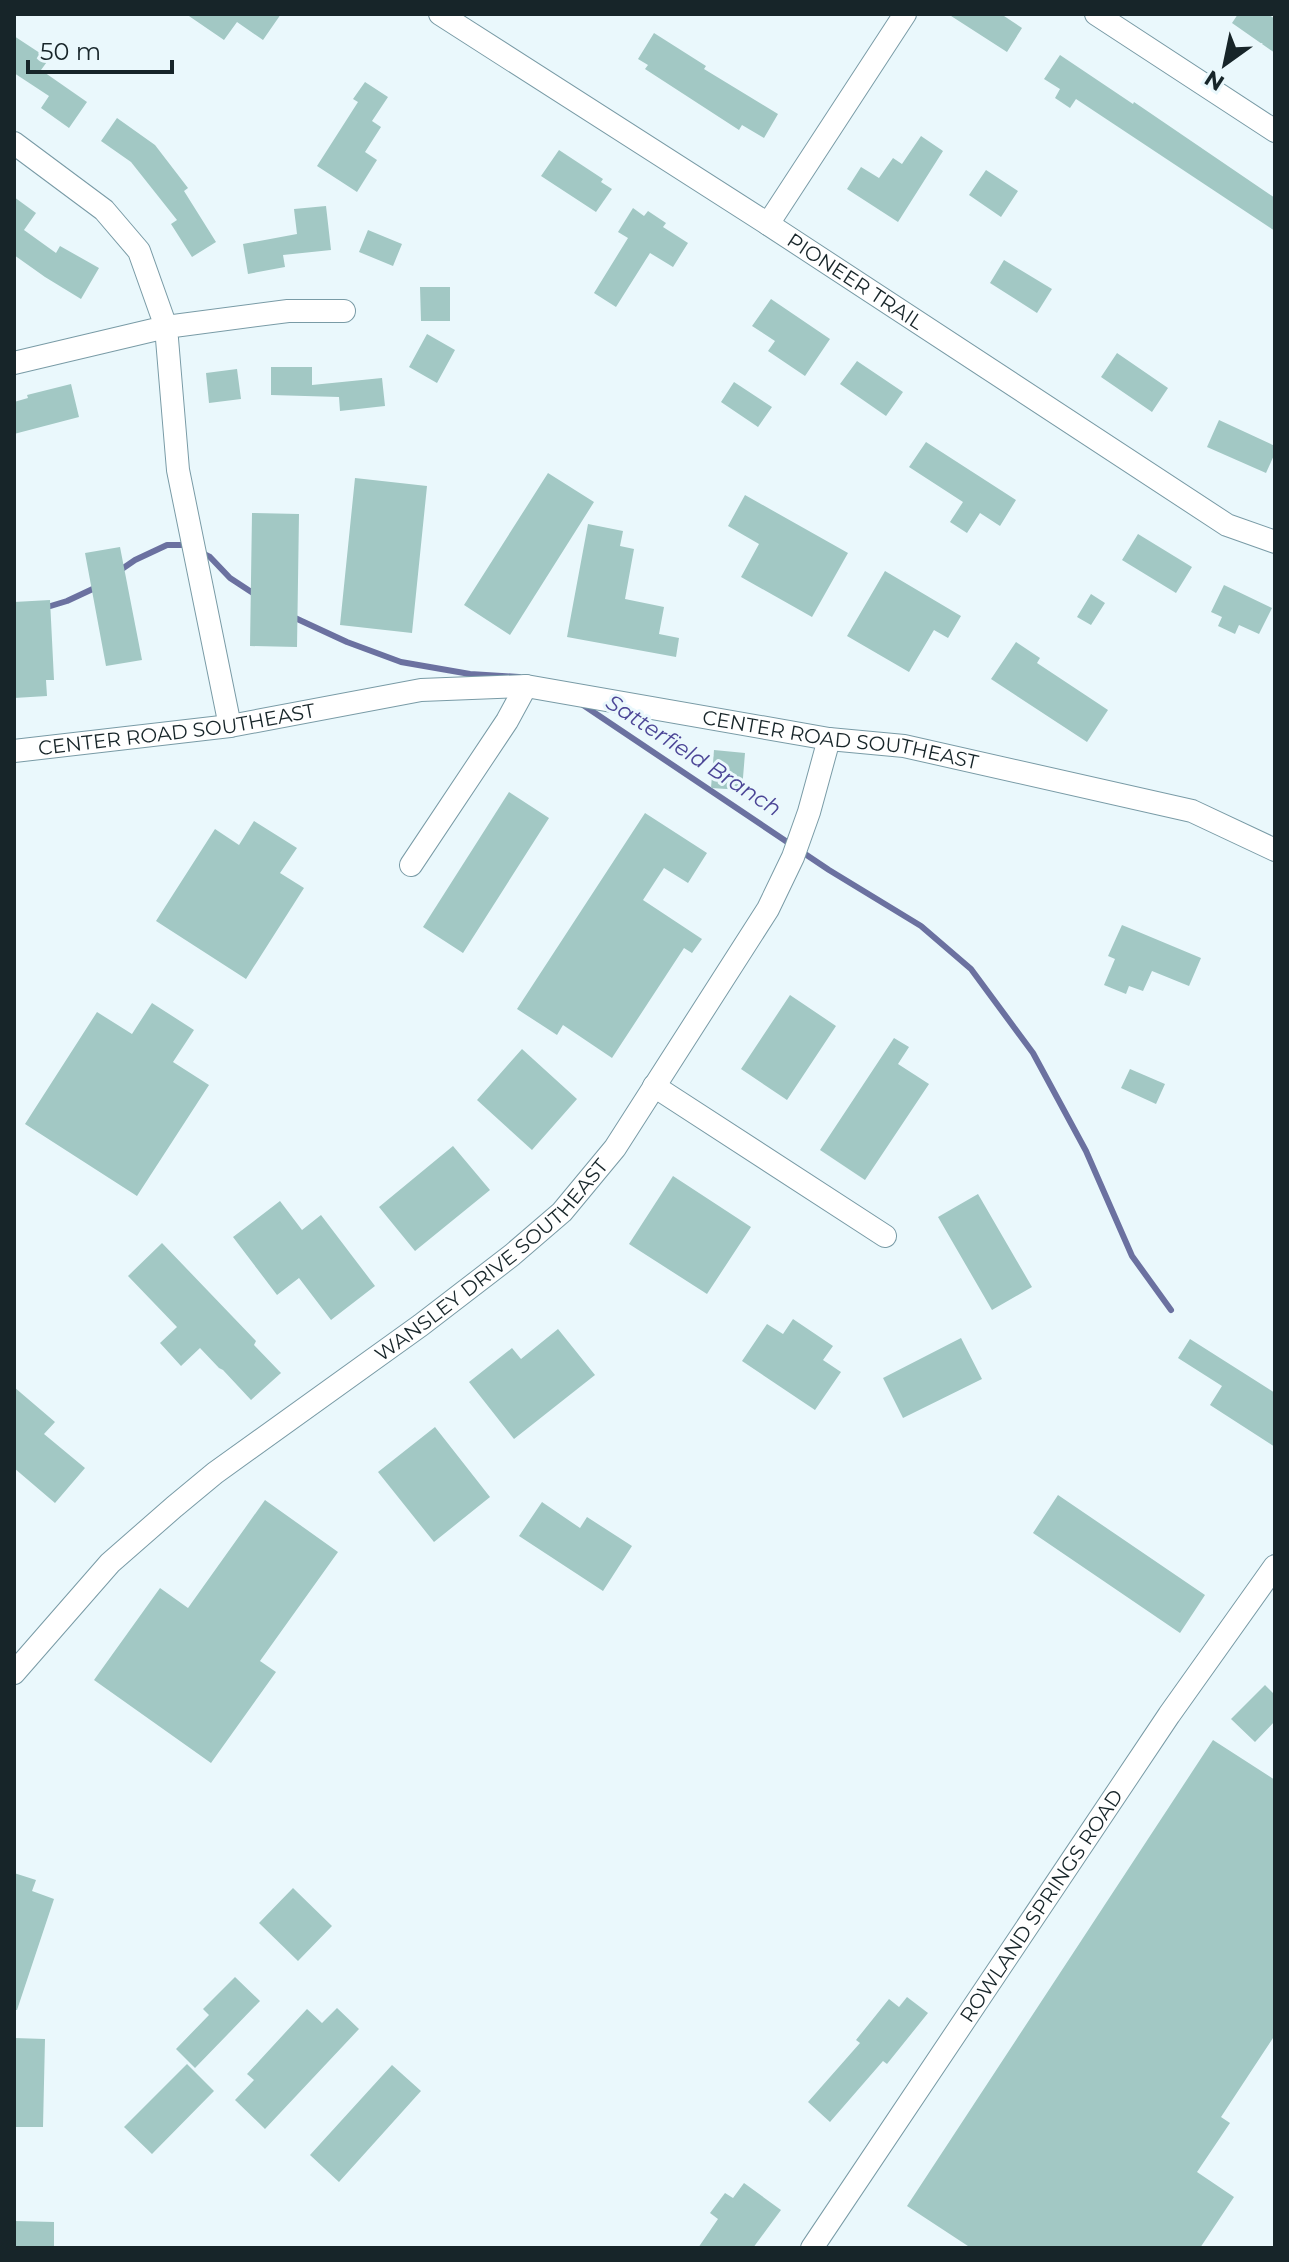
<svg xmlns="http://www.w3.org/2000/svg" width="1289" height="2262" font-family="Montserrat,sans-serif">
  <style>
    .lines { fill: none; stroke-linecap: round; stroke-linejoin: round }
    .stream { stroke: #6b71a0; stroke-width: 6 }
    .building { fill: #a2c8c4 }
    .minor-casing { stroke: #799ba6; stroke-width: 24 }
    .minor { stroke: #fff; stroke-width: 22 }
    .labels { text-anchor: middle; stroke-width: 6; stroke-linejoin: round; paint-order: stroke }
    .street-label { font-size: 20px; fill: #172529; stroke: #eaf8fc }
    .water-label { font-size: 22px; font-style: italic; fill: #4b4596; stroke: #eaf8fc }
  </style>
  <rect width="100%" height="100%" fill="#eaf8fc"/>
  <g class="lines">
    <path class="stream" d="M202 553 210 557 230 578 256 595
      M119 571 135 560 167 545H189
      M44 608 67 601 97 587
      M293 617 347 642 401 662 470 674 519 677
      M583 705 829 870 921 926 971 969 1033 1053 1086 1151 1132 1256 1171 1310"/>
  </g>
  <path class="building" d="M186 14H281L263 40 237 22 224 40Z
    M948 14H1001L1022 28 1007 52Z
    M1238 14H1268L1275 19V53L1232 23Z
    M654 33 706 66 704 69 778 114 764 138 742 125 739 130 645 69 648 65 638 59Z
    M14 36 49 59 41 70 87 102 69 128 41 108 49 96 14 73Z
    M1060 55 1133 104 1134 102 1275 198V231L1076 99 1070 108 1055 98 1060 89 1044 79Z
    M365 82 388 97 372 121 381 127 365 152 377 160 357 192 317 166 358 102 353 99Z
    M117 118 155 145 188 188 184 191 216 242 192 257 171 224 177 220 131 162 101 141Z
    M921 136 943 151 898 222 847 189 861 167 879 178 893 158 902 164Z
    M559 150 603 179 601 182 612 189 596 212 541 176Z
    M986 170 1018 191 1001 217 969 195Z
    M14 197 36 213 24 230 56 253 60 246 99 268 81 299 45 277 14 255Z
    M326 206 331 250 283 255 285 267 248 274 243 244 297 234 294 209Z
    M633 208 644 216 648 211 666 223 663 227 688 243 673 267 650 253 616 307 594 293 628 238 618 232Z
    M368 230 402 244 393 266 359 252Z
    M1004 260 1052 289 1037 313 990 283Z
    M420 287H450V321H421Z
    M771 299 830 339 805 376 768 351 775 341 752 326Z
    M427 334 455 350 437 383 409 367Z
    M1117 353 1168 388 1152 412 1101 377Z
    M857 361 903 392 886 416 840 384Z
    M271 367H312V385L382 378 385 406 340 411 339 397 271 395Z
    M237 369 241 399 209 403 206 373Z
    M734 382 772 407 758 427 721 402Z
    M71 384 79 417 14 434V402L28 398 27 395Z
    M1219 420 1275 446V453L1266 473 1207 447Z
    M926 442 1016 500 1000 526 980 513 967 533 950 522 963 502 909 467Z
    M548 473 594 502 510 635 464 605Z
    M355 478 427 486 412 633 340 625Z
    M745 495 848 553 812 617 741 577 759 544 728 526Z
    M252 513 299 514 297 647 250 646Z
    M588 524 623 531 620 546 634 549 625 599 664 607 659 634 679 638 676 657 567 637Z
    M1138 534 1192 567 1176 593 1122 560Z
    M120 547 142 660 106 666 85 553Z
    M885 571 961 616 948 638 934 630 909 672 847 636Z
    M1224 585 1272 608 1259 634 1239 625 1235 634 1218 626 1222 617 1211 612Z
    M1091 594 1105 603 1091 625 1077 617Z
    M50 600 54 680H46L47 696 14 698V602Z
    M1016 642 1040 658 1037 663 1108 710 1087 742 991 679Z
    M714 750 745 753 742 790 711 788Z
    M509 792 549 818 463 953 423 927Z
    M645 813 707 853 688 883 664 868 643 900 702 939 692 953 684 948 612 1058 563 1025 557 1035 517 1009Z
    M254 821 297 848 280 873 304 888 246 979 156 921 215 829 239 845Z
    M1122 925 1201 958 1189 986 1152 971 1143 991 1129 986 1126 994 1104 985 1115 959 1108 956Z
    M790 995 836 1026 787 1100 741 1069Z
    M152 1003 194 1030 173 1062 209 1085 137 1196 25 1124 97 1012 132 1034Z
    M894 1038 909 1047 898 1064 929 1084 865 1180 820 1150Z
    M522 1049 577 1099 532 1150 477 1100Z
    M1130 1069 1165 1084 1156 1104 1121 1088Z
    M453 1146 490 1190 415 1251 379 1207Z
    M673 1176 751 1227 707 1294 629 1244Z
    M978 1194 1032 1287 992 1310 938 1217Z
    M280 1201 302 1230 321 1215 375 1286 331 1320 299 1278 277 1295 233 1237Z
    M162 1243 256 1341 254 1345 281 1373 251 1400 223 1370 219 1368 200 1348 181 1366 160 1343 177 1327 128 1276Z
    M793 1319 833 1346 823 1360 841 1372 815 1410 742 1361 767 1324 783 1334Z
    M558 1329 595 1375 514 1439 469 1382 512 1348 521 1359Z
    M961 1338 982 1379 903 1418 883 1378Z
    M1190 1339 1275 1393V1447L1210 1405 1222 1386 1178 1358Z
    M14 1387 55 1422 44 1434 85 1468 55 1503 14 1468Z
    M435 1427 490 1497 434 1542 378 1472Z
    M1058 1495 1205 1595 1180 1633 1033 1533Z
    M265 1500 338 1552 260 1661 276 1672 211 1763 94 1680 160 1588 188 1608Z
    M542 1502 580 1528 587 1517 632 1546 603 1591 519 1536Z
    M1265 1685 1275 1695V1721L1255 1742 1231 1719Z
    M1213 1740 1275 1780V2035L1221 2117 1230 2123 1197 2172 1234 2197 1200 2248H971L907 2206Z
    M14 1873 36 1880 32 1891 54 1899 17 2010H14Z
    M293 1888 332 1926 298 1961 259 1923Z
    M235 1977 260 2001 195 2068 176 2049 209 2015 203 2009Z
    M907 1997 928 2013 887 2064 883 2061 830 2122 808 2102 860 2043 856 2040 889 1999 899 2007Z
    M337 2008 359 2029 265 2129 235 2100 254 2080 247 2074 307 2009 322 2023Z
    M14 2038 45 2039 43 2127H14Z
    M187 2064 214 2091 152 2154 124 2127Z
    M392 2065 421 2091 339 2182 310 2155Z
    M744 2183 781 2210 753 2248H698L718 2219 710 2213 725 2193 733 2198Z
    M14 2221 54 2222V2248H14Z"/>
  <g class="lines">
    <defs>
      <g id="minor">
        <path id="s1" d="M440 14 768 224 1227 525 1275 542"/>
        <path d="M1096 14 1275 131"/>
        <path d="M14 143 104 210 139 251 166 327 14 363"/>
        <path d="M768 224 905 14"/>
        <path d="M230 726 178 470 166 327 288 311H344"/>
        <path id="s2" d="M14 751 230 726 421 690 526 686 829 739 904 746 1192 811 1275 850"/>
        <path d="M411 865 507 721 526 686"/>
        <path d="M654 1086 885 1236"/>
        <path id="s3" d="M14 1673 110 1563 174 1507 215 1473 421 1325 512 1255 562 1212 615 1148 768 909 793 857 809 812 829 739"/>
        <path id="s4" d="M812 2248 1169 1715 1275 1566"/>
      </g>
    </defs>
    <use href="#minor" class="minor-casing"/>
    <use href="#minor" class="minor"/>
  </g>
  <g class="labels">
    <g class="street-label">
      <text dy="7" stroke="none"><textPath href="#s1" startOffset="494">PIONEER TRAIL</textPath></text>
      <text dy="7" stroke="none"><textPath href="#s2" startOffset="164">CENTER ROAD SOUTHEAST</textPath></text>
      <text dy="7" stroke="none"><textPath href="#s2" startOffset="836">CENTER ROAD SOUTHEAST</textPath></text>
      <text dy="7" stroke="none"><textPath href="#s3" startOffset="634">WANSLEY DRIVE SOUTHEAST</textPath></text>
      <text dy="7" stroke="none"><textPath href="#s4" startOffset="412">ROWLAND SPRINGS ROAD</textPath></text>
    </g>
    <g class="water-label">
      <text transform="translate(694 755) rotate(33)" y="8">Satterfield Branch</text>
    </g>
  </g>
  <rect width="1289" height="2262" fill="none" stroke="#172529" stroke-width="32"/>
  <g transform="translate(1225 64) rotate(213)" stroke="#eaf8fc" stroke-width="6" paint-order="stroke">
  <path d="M0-6L14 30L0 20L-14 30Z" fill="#172529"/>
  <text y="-12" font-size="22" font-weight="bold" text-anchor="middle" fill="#172529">N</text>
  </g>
  <path d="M28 60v12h144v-12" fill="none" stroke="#172529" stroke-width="4"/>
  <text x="40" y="60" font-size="24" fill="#172529" stroke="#eaf8fc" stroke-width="6" paint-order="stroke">50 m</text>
</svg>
